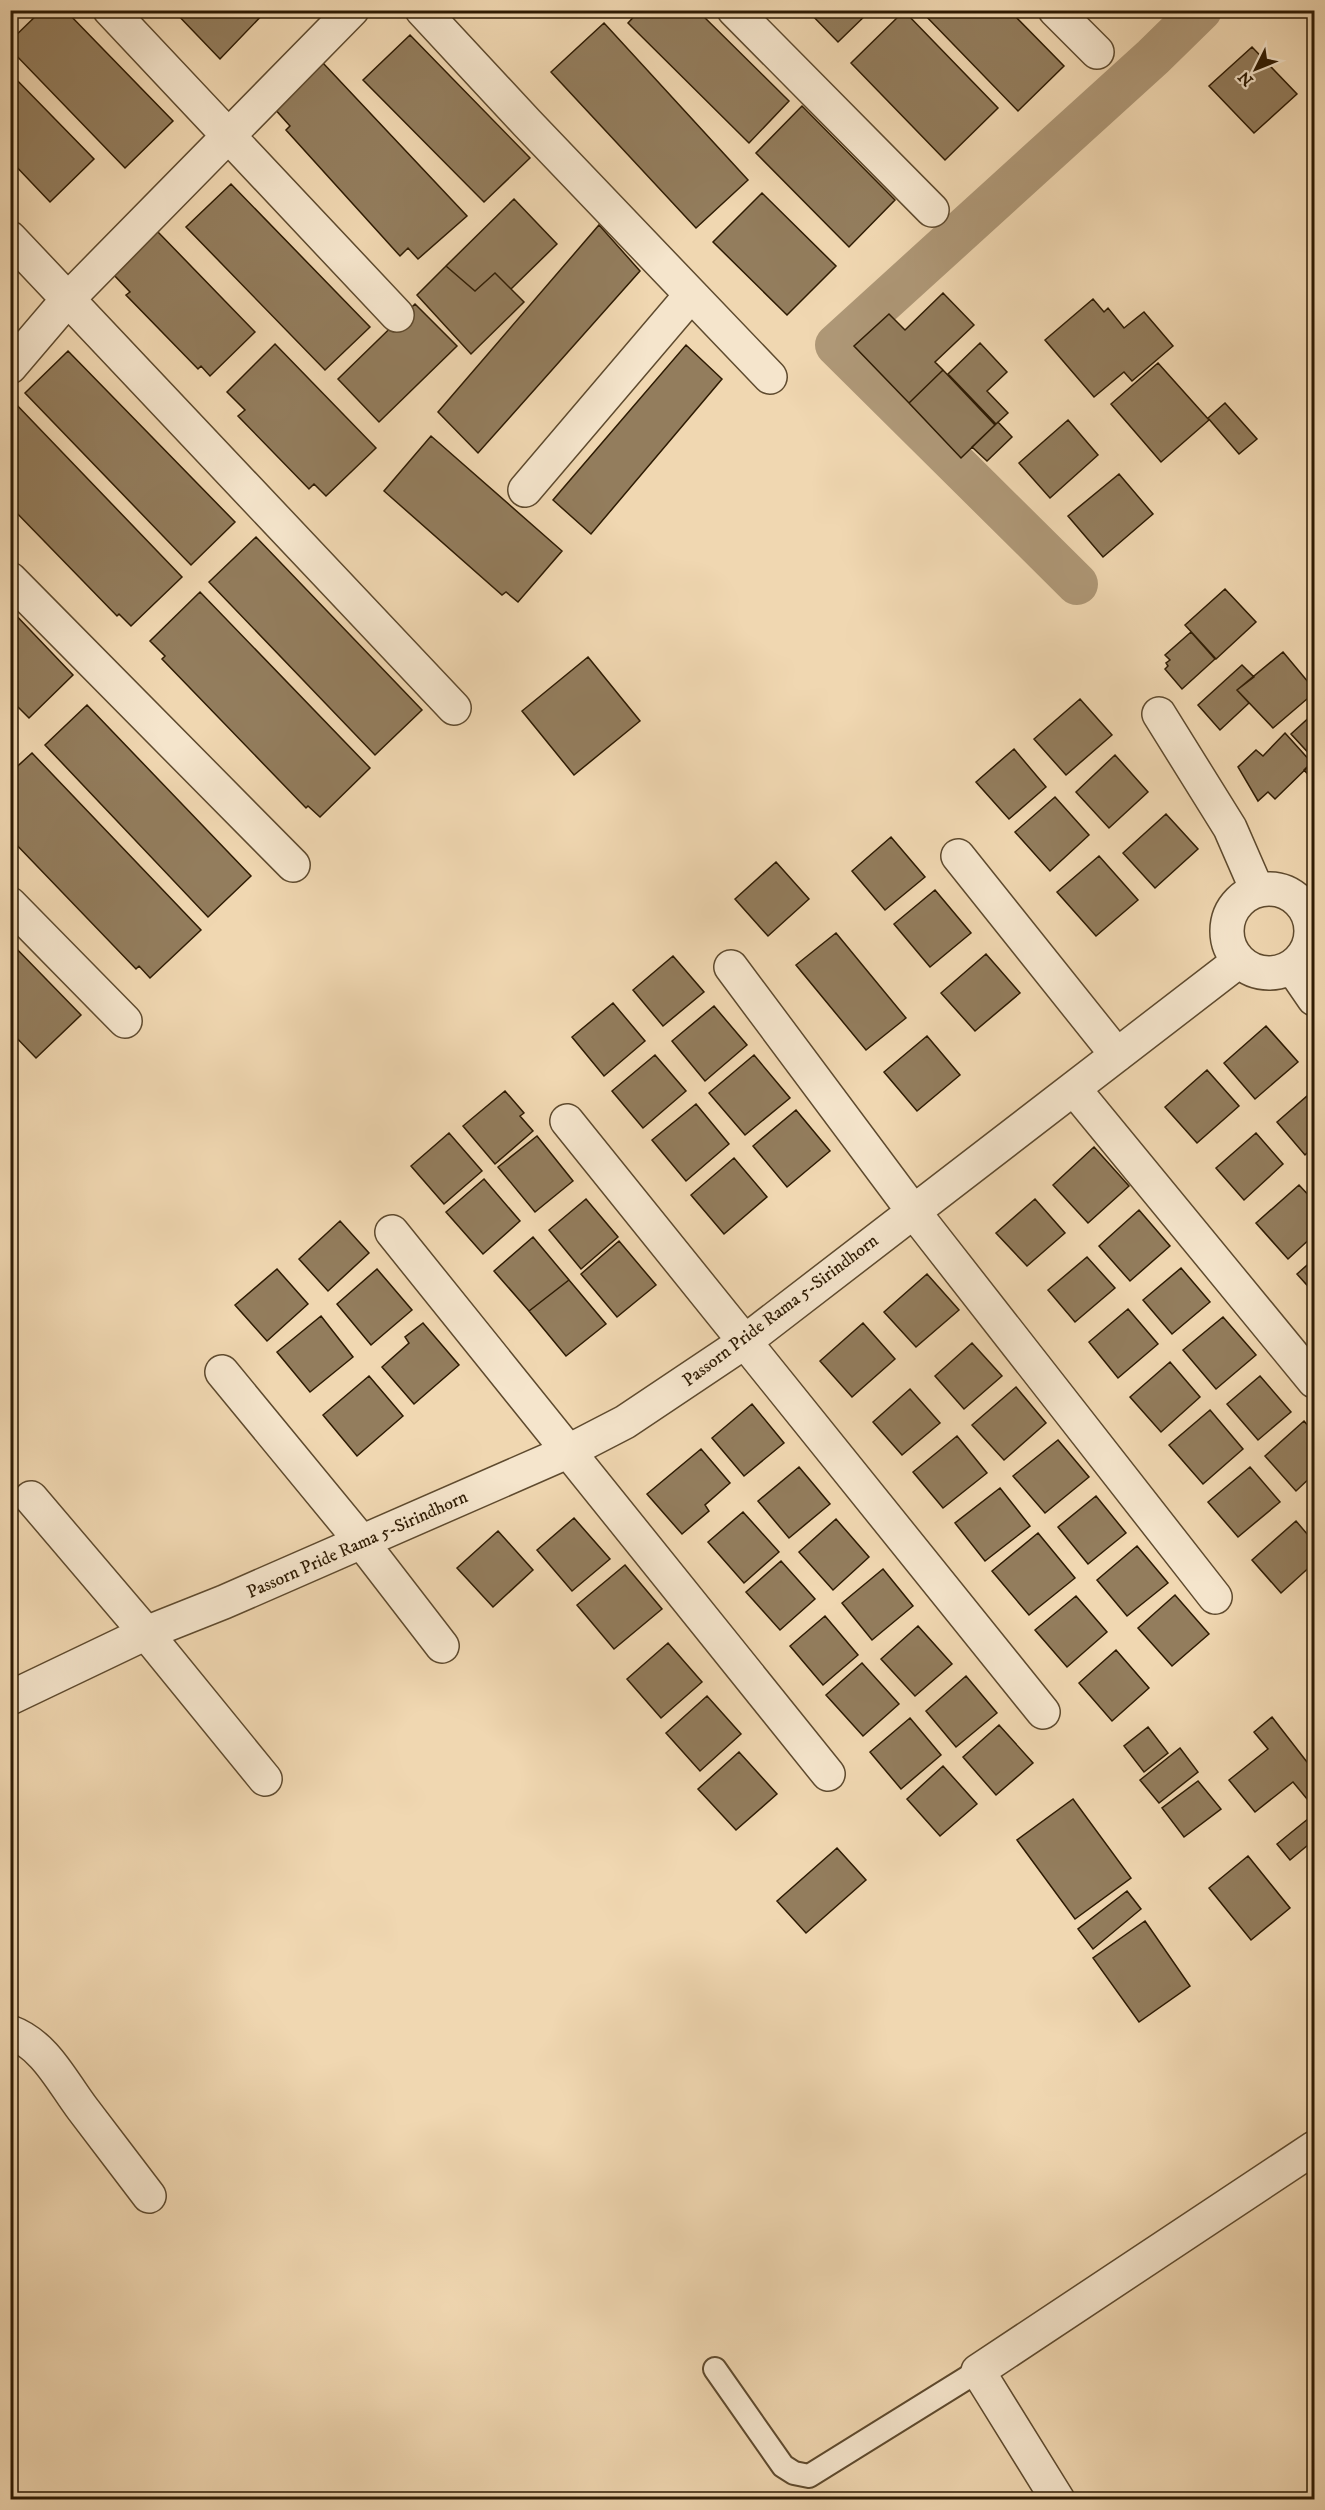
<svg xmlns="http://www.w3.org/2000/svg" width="1325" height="2510" viewBox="0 0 1325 2510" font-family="'IM FELL DW Pica',serif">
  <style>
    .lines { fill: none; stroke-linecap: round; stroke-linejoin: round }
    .canal { stroke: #ae9776; stroke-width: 42 }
    .building { fill: #937d5d; stroke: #2e1b03; stroke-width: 1.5 }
    .service-casing { stroke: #5e4a2e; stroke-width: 26 }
    .minor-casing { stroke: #5e4a2e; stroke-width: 36 }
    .service { stroke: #f5e5cc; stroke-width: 22 }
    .minor { stroke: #f5e5cc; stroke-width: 33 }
    .labels { text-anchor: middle; stroke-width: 4.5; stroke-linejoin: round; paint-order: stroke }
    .street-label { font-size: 18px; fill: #2e1b03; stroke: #f5e5cc }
  </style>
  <rect width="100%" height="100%" fill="#f0d7b1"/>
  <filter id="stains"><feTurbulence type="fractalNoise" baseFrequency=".00333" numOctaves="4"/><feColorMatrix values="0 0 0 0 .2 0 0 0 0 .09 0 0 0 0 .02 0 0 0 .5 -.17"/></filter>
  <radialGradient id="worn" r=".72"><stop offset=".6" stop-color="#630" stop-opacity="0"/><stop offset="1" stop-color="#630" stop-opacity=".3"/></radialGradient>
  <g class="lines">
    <!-- canal -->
    <path class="canal" d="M1077 584 836 345 1153 57 1201 10"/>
  </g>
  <!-- building -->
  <path class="building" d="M42 10H65L173 121 125 168 10 49V41Z
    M173 10H267L220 59Z
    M640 10H697L789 101 749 143 628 23Z
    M807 10H871L838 42Z
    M924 10H1009L1064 66 1018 111 922 12Z
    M904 11 998 108 945 160 851 63Z
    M604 23 748 180 696 228 551 72Z
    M410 35 530 158 484 202 363 80Z
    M1252 47 1297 94 1254 133 1209 86Z
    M323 63 467 216 418 259 408 248 400 256 286 130 290 126 273 107Z
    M10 73 94 159 50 202 10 160Z
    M802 106 895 200 849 247 756 153Z
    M231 184 370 327 325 370 186 227Z
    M762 193 836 266 787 315 713 242Z
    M514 199 557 244 511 289 495 273 475 291 446 266Z
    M599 225 640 271 478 453 438 412Z
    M157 231 255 332 210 376 201 366 198 369 126 295 130 292 113 274Z
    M446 266 475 291 495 273 524 302 471 354 417 295Z
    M943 293 974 325 935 362 943 370 909 403 854 346 889 314 905 330Z
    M1093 299 1104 312 1108 308 1124 328 1144 312 1173 346 1132 381 1124 372 1094 397 1045 340Z
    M415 304 457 346 379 422 338 379Z
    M980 343 1007 372 987 391 1008 413 996 424 948 374Z
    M275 344 376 448 326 496 314 484 309 489 238 416 245 410 227 392Z
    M686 345 722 379 591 534 553 500Z
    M68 351 235 522 191 565 25 393Z
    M1158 363 1209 420 1161 462 1111 404Z
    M943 370 995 425 961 458 909 403Z
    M12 400 182 577 131 626 119 614 117 616 10 506V402Z
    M1225 403 1257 439 1239 454 1208 418Z
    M1068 420 1098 455 1050 498 1019 463Z
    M998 422 1012 437 987 461 972 447Z
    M431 436 562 551 518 602 506 592 502 595 384 491Z
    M1119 474 1153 514 1103 557 1068 516Z
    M256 537 422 710 375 755 209 582Z
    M1225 589 1256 622 1216 659 1185 625Z
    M200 592 370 768 320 817 308 806 306 808 162 659 165 656 150 641Z
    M10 609 73 675 29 718 10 699Z
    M1191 632 1215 659 1182 689 1165 669 1168 666 1166 663 1170 660 1165 655Z
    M1283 652 1314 689V693L1273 728 1237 690Z
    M588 657 640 721 574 775 522 711Z
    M1242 665 1254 677 1237 690 1249 703 1220 730 1198 705Z
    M1080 699 1112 735 1066 775 1034 739Z
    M87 705 251 876 208 917 45 745Z
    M1314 713V759L1291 734Z
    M1285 733 1312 763 1275 799 1268 792 1258 801 1238 767 1256 750 1263 756Z
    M1014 749 1046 787 1009 819 976 782Z
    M32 753 201 930 150 978 139 966 136 969 10 838V773Z
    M1115 755 1148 792 1109 828 1076 792Z
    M1314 760V781L1304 770Z
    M1055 797 1089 835 1050 871 1015 832Z
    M1166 814 1198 849 1155 888 1123 853Z
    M891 837 925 877 885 910 852 871Z
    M1099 856 1138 900 1096 936 1057 892Z
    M776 862 809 899 768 936 735 899Z
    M935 890 971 933 930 967 894 924Z
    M836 933 906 1018 866 1050 796 965Z
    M10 942 81 1015 36 1058 10 1031Z
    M986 954 1020 993 975 1031 941 993Z
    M673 956 704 992 663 1026 633 990Z
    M613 1003 645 1041 604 1076 572 1037Z
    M714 1006 747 1045 705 1081 672 1041Z
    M1266 1026 1298 1062 1255 1099 1224 1063Z
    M927 1036 960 1075 917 1111 884 1072Z
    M655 1055 686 1091 643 1128 612 1091Z
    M754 1055 790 1098 745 1135 709 1093Z
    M1207 1070 1239 1106 1197 1143 1165 1107Z
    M1314 1090V1146L1305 1155 1277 1122Z
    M505 1091 524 1113 520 1116 533 1131 495 1164 463 1126Z
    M696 1104 729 1144 686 1181 652 1140Z
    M796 1110 830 1151 787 1187 753 1146Z
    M449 1133 482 1171 444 1204 411 1166Z
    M1256 1133 1283 1164 1244 1200 1216 1168Z
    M537 1136 573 1181 535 1212 498 1167Z
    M1094 1147 1129 1186 1088 1223 1053 1185Z
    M734 1158 767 1197 724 1234 691 1195Z
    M484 1179 520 1221 483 1254 446 1212Z
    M1299 1185 1314 1201V1235L1288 1259 1256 1223Z
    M586 1199 618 1237 581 1269 549 1230Z
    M1035 1199 1065 1233 1027 1266 996 1233Z
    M1139 1210 1170 1246 1130 1281 1099 1246Z
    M340 1221 369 1253 328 1291 299 1259Z
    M533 1237 569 1280 529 1311 494 1271Z
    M619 1241 656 1285 617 1317 581 1274Z
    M1087 1257 1115 1288 1075 1322 1048 1290Z
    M1314 1259V1293L1297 1274Z
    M1181 1268 1210 1302 1172 1334 1143 1300Z
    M277 1269 308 1304 267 1341 235 1305Z
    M377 1269 412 1310 371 1345 337 1304Z
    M927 1274 959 1310 916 1347 884 1312Z
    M569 1280 606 1324 566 1356 529 1311Z
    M1128 1309 1158 1344 1118 1378 1089 1342Z
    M321 1316 353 1357 310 1392 277 1352Z
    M1223 1317 1256 1355 1216 1389 1183 1350Z
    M423 1323 459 1365 414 1404 382 1367 409 1343 405 1337Z
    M863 1323 895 1359 852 1397 820 1361Z
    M972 1343 1002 1376 964 1409 935 1376Z
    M1170 1362 1200 1397 1161 1432 1130 1397Z
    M369 1376 403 1416 357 1456 323 1415Z
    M1260 1376 1291 1412 1258 1440 1227 1404Z
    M1016 1387 1046 1423 1004 1460 972 1425Z
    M910 1389 940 1423 902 1455 873 1422Z
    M752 1404 784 1443 744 1476 712 1438Z
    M1210 1410 1243 1449 1203 1484 1169 1445Z
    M1304 1421 1314 1433V1474L1296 1491 1265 1456Z
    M957 1436 987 1473 943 1508 913 1472Z
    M1058 1440 1089 1477 1045 1513 1013 1476Z
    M701 1449 730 1483 705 1505 709 1511 682 1534 647 1494Z
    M799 1467 830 1504 789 1538 758 1501Z
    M1250 1467 1280 1502 1238 1537 1208 1502Z
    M1000 1488 1030 1526 985 1561 955 1523Z
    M1096 1496 1126 1533 1088 1564 1058 1527Z
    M743 1512 779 1552 744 1583 708 1542Z
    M574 1518 610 1559 572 1591 537 1550Z
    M836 1519 869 1557 833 1590 799 1552Z
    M1296 1521 1314 1542V1563L1281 1593 1252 1560Z
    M498 1531 533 1570 493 1607 457 1568Z
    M1038 1533 1075 1578 1029 1615 992 1571Z
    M1137 1546 1168 1583 1127 1616 1097 1580Z
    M781 1561 815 1599 780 1630 746 1592Z
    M625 1565 662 1609 614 1649 577 1605Z
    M883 1569 913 1606 872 1640 842 1603Z
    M1175 1595 1209 1634 1172 1666 1138 1628Z
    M1076 1596 1107 1632 1067 1667 1035 1630Z
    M825 1616 858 1655 823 1685 790 1646Z
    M918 1626 952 1664 915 1696 881 1659Z
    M668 1643 702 1682 661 1718 627 1679Z
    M1116 1650 1149 1688 1112 1721 1079 1683Z
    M862 1663 899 1704 863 1736 826 1695Z
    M966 1676 997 1713 956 1747 926 1711Z
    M707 1696 741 1734 700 1771 666 1733Z
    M1272 1717 1314 1771V1793L1307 1799 1293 1782 1255 1812 1229 1780 1268 1749 1254 1732Z
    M910 1718 941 1755 901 1789 870 1752Z
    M999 1725 1033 1763 996 1795 963 1757Z
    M1148 1727 1168 1753 1144 1772 1124 1746Z
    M1180 1748 1198 1772 1159 1803 1140 1780Z
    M739 1752 777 1794 736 1830 698 1789Z
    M943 1766 977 1804 940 1836 907 1799Z
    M1198 1781 1221 1809 1184 1837 1162 1808Z
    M1073 1799 1131 1878 1075 1919 1017 1840Z
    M1314 1814V1840L1290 1860 1277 1844Z
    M837 1848 866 1880 806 1933 777 1901Z
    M1248 1856 1290 1908 1251 1940 1209 1888Z
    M1127 1891 1141 1909 1093 1949 1078 1929Z
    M1145 1921 1190 1986 1139 2022 1093 1958Z"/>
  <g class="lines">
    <defs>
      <path id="service" d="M715 2369 783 2466 794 2473 809 2476 978 2371"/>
      <path id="minor" d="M110 10 397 315
        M422 10 527 123 770 377
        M734 10 932 210
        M1055 10 1097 52
        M10 238 454 708
        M10 367 68 299 352 10
        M525 490 691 295
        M10 579 293 865
        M1159 714 1230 828 1257 890
        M958 856 1117 1055
        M1227 931a42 42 0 1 1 84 0a42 42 0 1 1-84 0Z
        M10 904 125 1021
        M731 967 913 1211 1215 1597
        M1292 967 1314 999
        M1074 1089 1314 1381
        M567 1121 1043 1712
        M392 1232 828 1774
        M222 1372 361 1541 442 1646
        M31 1498 146 1633 265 1779
        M10 1698 146 1633 224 1602 567 1452 625 1422 743 1343 1239 961
        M10 2032C45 2045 61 2080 82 2108 104 2137 127 2167 149 2196
        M1058 2500 978 2371 1314 2148"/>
    </defs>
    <!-- service casing -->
    <use href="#service" class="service-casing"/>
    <!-- minor casing -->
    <use href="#minor" class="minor-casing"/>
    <!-- service -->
    <use href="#service" class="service"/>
    <!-- minor -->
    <use href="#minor" class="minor"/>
  </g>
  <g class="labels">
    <!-- street labels -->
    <g class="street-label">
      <text transform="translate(780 1310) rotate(-37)" y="6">Passorn Pride Rama 5-Sirindhorn</text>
      <text transform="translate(357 1544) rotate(-24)" y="6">Passorn Pride Rama 5-Sirindhorn</text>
    </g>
  </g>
  <!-- margin -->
  <rect width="1325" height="2510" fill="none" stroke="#f0d7b1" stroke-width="36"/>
  <rect x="12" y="12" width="1301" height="2486" fill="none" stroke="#2e1b03" stroke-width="3"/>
  <rect x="18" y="18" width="1289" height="2474" fill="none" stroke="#2e1b03" stroke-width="1.5"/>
  <!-- north arrow -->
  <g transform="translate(1256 69) rotate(227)" stroke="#f5e5cc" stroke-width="4.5" paint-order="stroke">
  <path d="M0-4.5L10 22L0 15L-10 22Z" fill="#2e1b03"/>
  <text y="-9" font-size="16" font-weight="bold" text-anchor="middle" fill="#2e1b03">N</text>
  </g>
  <rect width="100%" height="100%" filter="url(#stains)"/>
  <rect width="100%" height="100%" fill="url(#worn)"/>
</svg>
